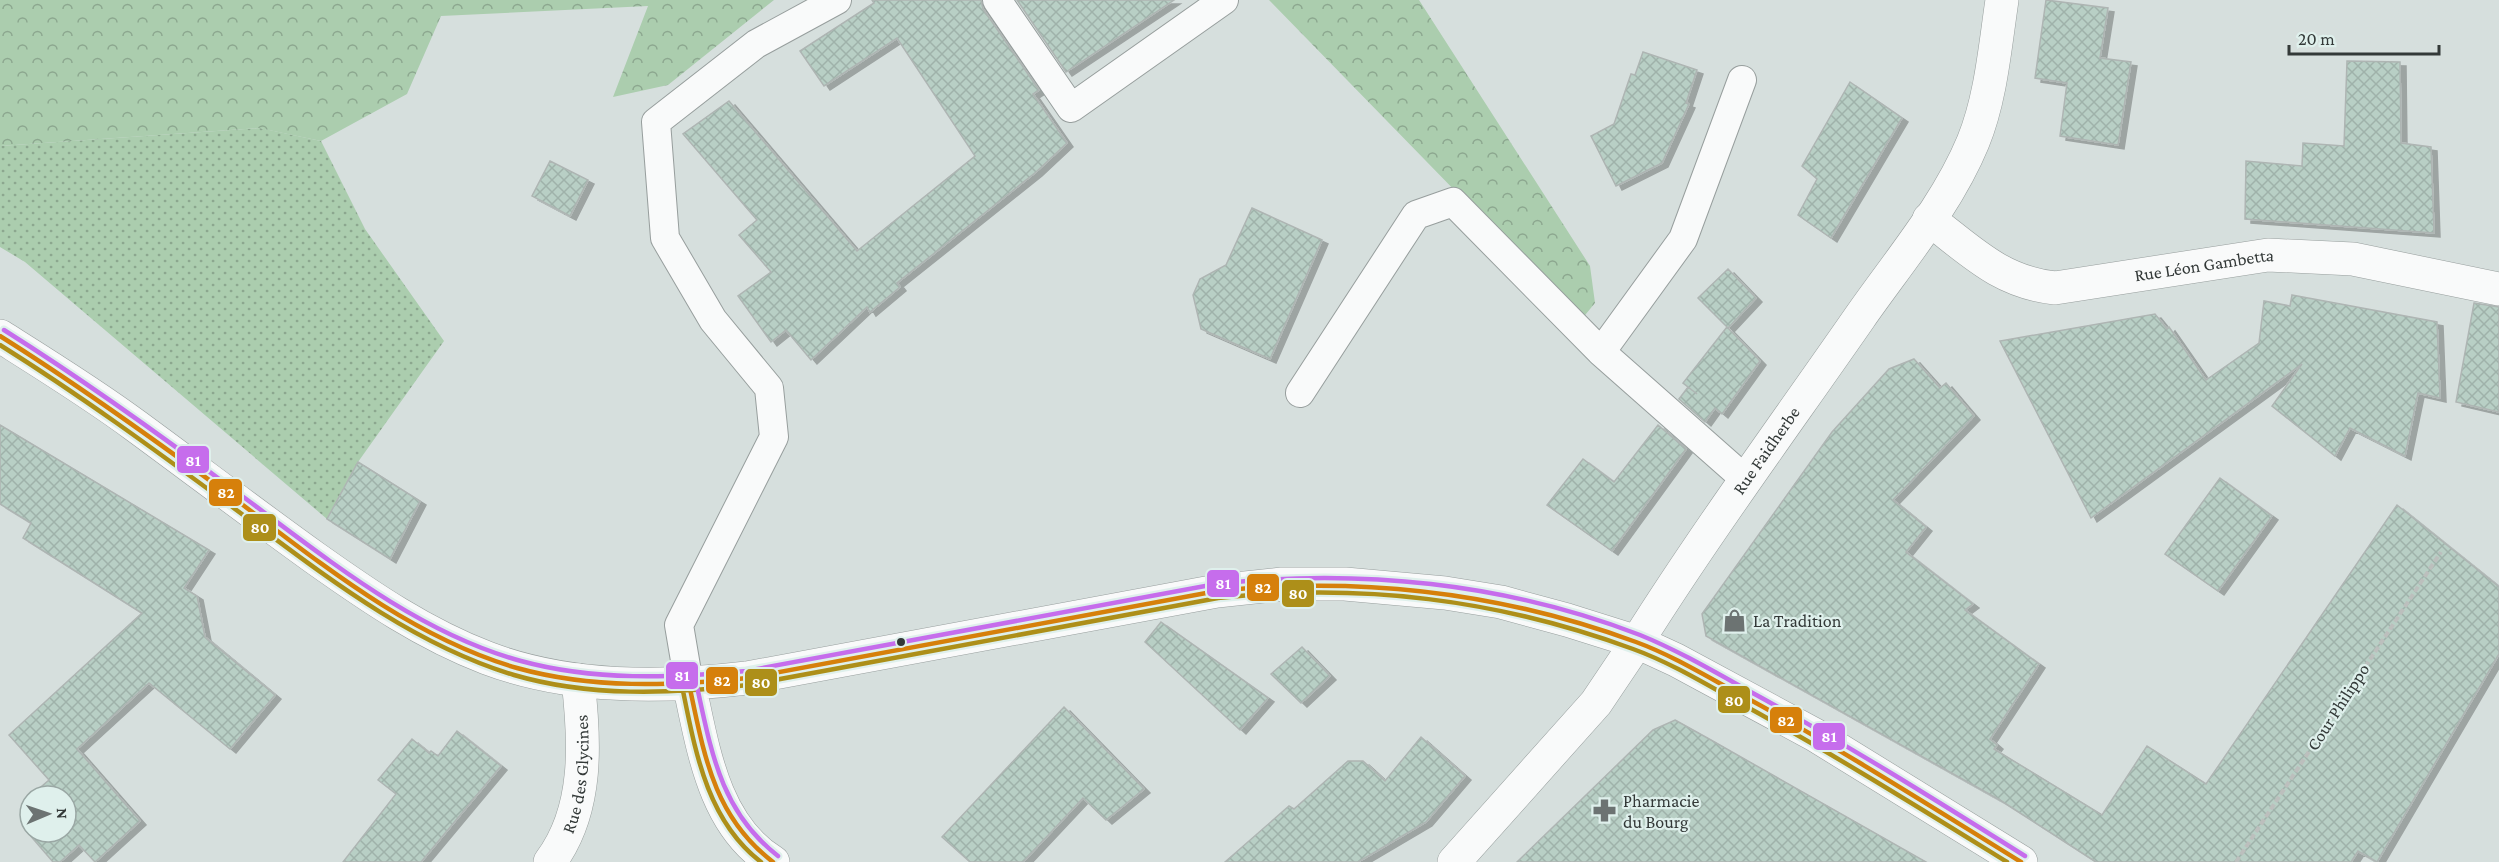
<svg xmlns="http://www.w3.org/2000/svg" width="2499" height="862" viewBox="0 0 2499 862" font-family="'Crimson Pro',serif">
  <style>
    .grass { fill: url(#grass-dots) }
    .forest { fill: url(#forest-crowns) }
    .building { fill: url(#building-cross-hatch); stroke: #aeb5b3; stroke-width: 1.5; filter: url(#shadow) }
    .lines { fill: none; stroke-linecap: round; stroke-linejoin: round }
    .service-casing { stroke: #979e9d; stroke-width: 30 }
    .minor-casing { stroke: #979e9d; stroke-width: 34 }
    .tertiary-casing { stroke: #979e9d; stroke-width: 34 }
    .secondary-casing { stroke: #979e9d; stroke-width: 34 }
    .path { stroke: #bcbfbd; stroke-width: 4; stroke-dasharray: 6 3; stroke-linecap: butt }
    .service { stroke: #f9fafa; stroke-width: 28 }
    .minor { stroke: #f9fafa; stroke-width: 33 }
    .tertiary { stroke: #f9fafa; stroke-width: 33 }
    .secondary { stroke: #f9fafa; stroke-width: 33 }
    .bus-1-casing { stroke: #dff0ec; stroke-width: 9 }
    .bus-2-casing { stroke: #dff0ec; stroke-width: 9 }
    .bus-3-casing { stroke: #dff0ec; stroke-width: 9 }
    .bus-1 { stroke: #d6800b; stroke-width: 4.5 }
    .bus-2 { stroke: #ad8f19; stroke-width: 4.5 }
    .bus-3 { stroke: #c66dec; stroke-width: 4.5 }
    .bus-dot { fill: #333938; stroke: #dff0ec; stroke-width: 2 }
    .labels { text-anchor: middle; stroke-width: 4.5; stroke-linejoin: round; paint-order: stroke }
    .street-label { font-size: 18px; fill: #333938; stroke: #dff0ec }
    .poi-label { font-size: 18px; fill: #333938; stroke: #dff0ec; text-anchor: start }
    .line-badge { stroke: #dff0ec; stroke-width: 2 }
    .badge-label { font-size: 16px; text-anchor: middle; font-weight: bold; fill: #fff }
  </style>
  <defs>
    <pattern id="grass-dots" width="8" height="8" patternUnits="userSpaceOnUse" patternTransform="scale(1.5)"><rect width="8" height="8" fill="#abcdae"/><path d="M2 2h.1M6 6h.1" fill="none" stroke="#8ca78f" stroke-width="1.8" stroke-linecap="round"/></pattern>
    <pattern id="forest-crowns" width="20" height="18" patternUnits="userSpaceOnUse" patternTransform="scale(1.5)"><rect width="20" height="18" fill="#abcdae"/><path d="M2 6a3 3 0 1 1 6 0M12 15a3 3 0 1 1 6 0" fill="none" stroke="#8ca78f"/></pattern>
    <pattern id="building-cross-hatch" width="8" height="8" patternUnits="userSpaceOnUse" patternTransform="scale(1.5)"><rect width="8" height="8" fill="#b8cfc5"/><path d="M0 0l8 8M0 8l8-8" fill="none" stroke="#9fb2aa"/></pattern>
    <filter id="shadow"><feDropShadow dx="6" dy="4" stdDeviation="0" flood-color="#0004"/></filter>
  </defs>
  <rect width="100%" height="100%" fill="#d6dfdd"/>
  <!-- grass -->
  <path class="grass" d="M260 128 321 141 365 229 444 341 358 462 327 519 25 262 0 247V146Z"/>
  <!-- forest -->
  <path class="forest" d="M0 0H774L668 85 613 97 648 6 441 16 407 94 321 141 259 128 0 146Z
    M1269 0H1419L1590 266 1595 303 1581 320Z"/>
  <!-- building -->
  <path class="building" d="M872 0H981L983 9 1039 90 1033 94 1067 143 1036 172 897 283 900 287 870 312 867 307 811 360 786 330 771 342 738 296 771 272 739 235 757 220 683 134 729 101 857 251 975 156 897 38 824 86 800 51 874 3Z
    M1017 0H1174L1066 72Z
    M2046 0 2108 8 2100 58 2131 62 2118 145 2060 136 2067 83 2035 78Z
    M1643 52 1697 70 1686 103 1689 104 1662 163 1616 186 1591 136 1614 124 1631 74 1635 75Z
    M2347 61 2400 62 2401 143 2431 147 2434 233 2245 219 2246 161 2302 166 2303 143 2344 146Z
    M1850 82 1902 118 1831 238 1798 215 1817 179 1802 166Z
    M550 161 588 180 570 216 532 196Z
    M1252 208 1322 240 1270 359 1201 329 1193 295 1200 279 1226 265Z
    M1728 269 1756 298 1728 328 1698 298Z
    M2292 295 2437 322 2440 398 2418 393 2405 456 2350 428 2335 456 2272 406 2302 364 2091 518 2000 341 2155 314 2167 329 2169 327 2206 380 2259 343 2264 301 2290 306Z
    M2474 303 2499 307V412L2456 402Z
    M1727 327 1760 361 1722 414 1715 408 1705 422 1679 399 1688 387 1697 394 1683 383Z
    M1914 359 1940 388 1946 383 1974 416 1893 500 1926 527 1906 552 1973 604 1965 610 2039 664 1990 739 1997 745 1994 749 2102 815 2147 746 2206 784 2397 505 2499 587V654L2377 862 2358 851 2351 862H2096L2000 800 1706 636 1702 614 1832 432 1889 369Z
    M0 425 209 550 184 588 197 596 205 637 275 695 230 749 149 683 77 749 140 821 95 862 79 845 60 862H53L28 833 66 832V796H40L36 791 49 780 9 735 142 613 23 538 31 523 0 504Z
    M1658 425 1686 449 1612 551 1547 505 1583 459 1614 482Z
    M358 462 420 501 390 559 327 519Z
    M2220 478 2272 516 2218 591 2165 554Z
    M1161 622 1268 698 1240 730 1145 642Z
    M1302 647 1330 676 1301 703 1271 674Z
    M1064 707 1144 789 1106 820 1083 798 1023 862H970L942 837Z
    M1675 720 1711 740 1926 862H1517L1653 730Z
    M457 731 501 766 421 862H343L396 794 378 780 412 739 429 753 431 751 438 756Z
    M1421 737 1465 776 1426 822 1358 862H1225L1289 806 1294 809 1348 761H1363L1385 781Z"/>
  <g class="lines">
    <defs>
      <path id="service" d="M997 0 1071 108 1224 0
        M1742 80 1683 239 1601 352 1746 480
        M1300 393 1416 215 1453 202 1601 352
        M689 684 679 625 774 437 769 388 713 320 665 238 656 122 756 44 837 0"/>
      <g id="minor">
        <path id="s1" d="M1929 219C1971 251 2000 282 2055 288L2268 255 2353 259 2499 289"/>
        <path id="s2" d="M550 862C589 810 585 741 578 680"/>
        <path d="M1454 862 1596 703 1637 642"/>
      </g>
      <g id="tertiary">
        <path id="s3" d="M1637 642C1707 531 1785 425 1860 317 1899 261 1947 205 1973 142 1991 98 1995 47 2002 0"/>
      </g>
      <path id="secondary" d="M0 336C46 365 93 394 136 426 196 470 255 515 315 558 370 597 424 634 487 658 569 689 662 688 747 678L1217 591 1282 584H1345L1445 593 1501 602 1567 620 1637 642 1676 660 1815 735 2021 862
        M689 684C703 747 713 825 773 862"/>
    </defs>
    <!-- service casing -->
    <use href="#service" class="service-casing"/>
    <!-- minor casing -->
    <use href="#minor" class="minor-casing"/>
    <!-- tertiary casing -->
    <use href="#tertiary" class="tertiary-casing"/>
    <!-- secondary casing -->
    <use href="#secondary" class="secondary-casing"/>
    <!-- path -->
    <path class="path" d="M2236 862 2441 552"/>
    <!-- service -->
    <use href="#service" class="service"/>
    <!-- minor -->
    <use href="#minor" class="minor"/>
    <!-- tertiary -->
    <use href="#tertiary" class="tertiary"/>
    <!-- secondary -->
    <use href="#secondary" class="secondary"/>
    <defs>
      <path id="bus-1" d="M0 336C80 386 155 440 231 496 319 562 410 637 517 668 592 689 671 686 747 678L1217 591C1361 576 1500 592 1636 642 1674 656 1709 678 1745 697 1839 748 1930 806 2021 862
        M689 684C704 754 713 816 773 862"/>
      <path id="bus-2" d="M0 345C80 395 155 450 231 506 319 571 408 643 514 675 589 697 671 694 748 685L1218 598C1362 583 1497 599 1633 649 1669 662 1704 683 1738 702 1830 752 1918 807 2007 862
        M682 686C695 749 706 820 761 862"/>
      <path id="bus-3" d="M4 330C85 381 162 436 238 493 325 557 415 632 521 661 594 681 671 678 746 671L1216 584C1359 568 1505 583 1640 635 1677 650 1713 671 1749 691 1843 742 1934 799 2025 856
        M696 682C711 750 720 811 778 856"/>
    </defs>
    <!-- bus-1 casing -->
    <use href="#bus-1" class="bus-1-casing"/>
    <!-- bus-2 casing -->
    <use href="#bus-2" class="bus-2-casing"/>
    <!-- bus-3 casing -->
    <use href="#bus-3" class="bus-3-casing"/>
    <!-- bus-1 -->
    <use href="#bus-1" class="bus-1"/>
    <!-- bus-2 -->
    <use href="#bus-2" class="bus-2"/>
    <!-- bus-3 -->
    <use href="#bus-3" class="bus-3"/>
  </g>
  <!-- icons -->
  <defs>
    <symbol id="shop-bare" viewBox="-9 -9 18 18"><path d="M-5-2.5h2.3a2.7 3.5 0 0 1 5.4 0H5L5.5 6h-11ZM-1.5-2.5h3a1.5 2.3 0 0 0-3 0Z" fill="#6c7372" stroke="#dff0ec" stroke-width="2.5" paint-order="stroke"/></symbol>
    <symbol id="pharmacy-bare" viewBox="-9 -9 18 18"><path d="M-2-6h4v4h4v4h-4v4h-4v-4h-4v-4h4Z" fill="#6c7372" stroke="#dff0ec" stroke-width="2.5" paint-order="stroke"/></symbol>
  </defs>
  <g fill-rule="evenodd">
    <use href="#shop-bare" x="1718" y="604" width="33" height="33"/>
    <use href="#pharmacy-bare" x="1588" y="794" width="33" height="33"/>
  </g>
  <!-- markers -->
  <circle class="bus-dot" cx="901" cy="642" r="5"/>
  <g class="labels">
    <!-- street labels -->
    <g class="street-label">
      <text dy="6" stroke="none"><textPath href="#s1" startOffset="297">Rue Léon Gambetta</textPath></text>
      <text dy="6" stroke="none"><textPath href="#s3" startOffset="231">Rue Faidherbe</textPath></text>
      <text transform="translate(2338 707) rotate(-57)" y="6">Cour Philippo</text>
      <text dy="6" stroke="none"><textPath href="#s2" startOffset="94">Rue des Glycines</textPath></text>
    </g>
    <!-- poi labels -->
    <g class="poi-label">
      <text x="1753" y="627">La Tradition</text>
      <text x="1623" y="807">Pharmacie<tspan x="1623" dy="21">du Bourg</tspan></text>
    </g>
  </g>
  <g class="line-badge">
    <rect x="176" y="445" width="34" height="29" rx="6" fill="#c66dec"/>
    <rect x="208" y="478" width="35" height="29" rx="6" fill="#d6800b"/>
    <rect x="242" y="513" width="35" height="29" rx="6" fill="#ad8f19"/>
    <rect x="1206" y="569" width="34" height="29" rx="6" fill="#c66dec"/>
    <rect x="1246" y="573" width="34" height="29" rx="6" fill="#d6800b"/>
    <rect x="1281" y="579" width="34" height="29" rx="6" fill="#ad8f19"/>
    <rect x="665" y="661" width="34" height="29" rx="6" fill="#c66dec"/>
    <rect x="705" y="666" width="34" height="29" rx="6" fill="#d6800b"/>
    <rect x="744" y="668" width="34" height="29" rx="6" fill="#ad8f19"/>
    <rect x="1717" y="685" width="34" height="29" rx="6" fill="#ad8f19"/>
    <rect x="1769" y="706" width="34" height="28" rx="6" fill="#d6800b"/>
    <rect x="1812" y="722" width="34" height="29" rx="6" fill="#c66dec"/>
  </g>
  <g class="badge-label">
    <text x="193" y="466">81</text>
    <text x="226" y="498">82</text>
    <text x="260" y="533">80</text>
    <text x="1223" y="589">81</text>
    <text x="1263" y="593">82</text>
    <text x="1298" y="599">80</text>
    <text x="682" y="681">81</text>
    <text x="722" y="686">82</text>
    <text x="761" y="688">80</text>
    <text x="1734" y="706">80</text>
    <text x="1786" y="726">82</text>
    <text x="1829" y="742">81</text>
  </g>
  <!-- north arrow -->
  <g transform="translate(48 814) rotate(88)"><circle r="28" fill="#dff0ec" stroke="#9aa7a4" stroke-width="1.5"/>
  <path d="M0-4.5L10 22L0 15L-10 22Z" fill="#6c7372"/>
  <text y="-9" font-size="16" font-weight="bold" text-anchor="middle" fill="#333938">N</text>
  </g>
  <!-- scale -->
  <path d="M2289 45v9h150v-9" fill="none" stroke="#333938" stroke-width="3"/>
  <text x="2298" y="45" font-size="18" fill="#333938" stroke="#dff0ec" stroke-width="4.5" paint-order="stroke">20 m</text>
</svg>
